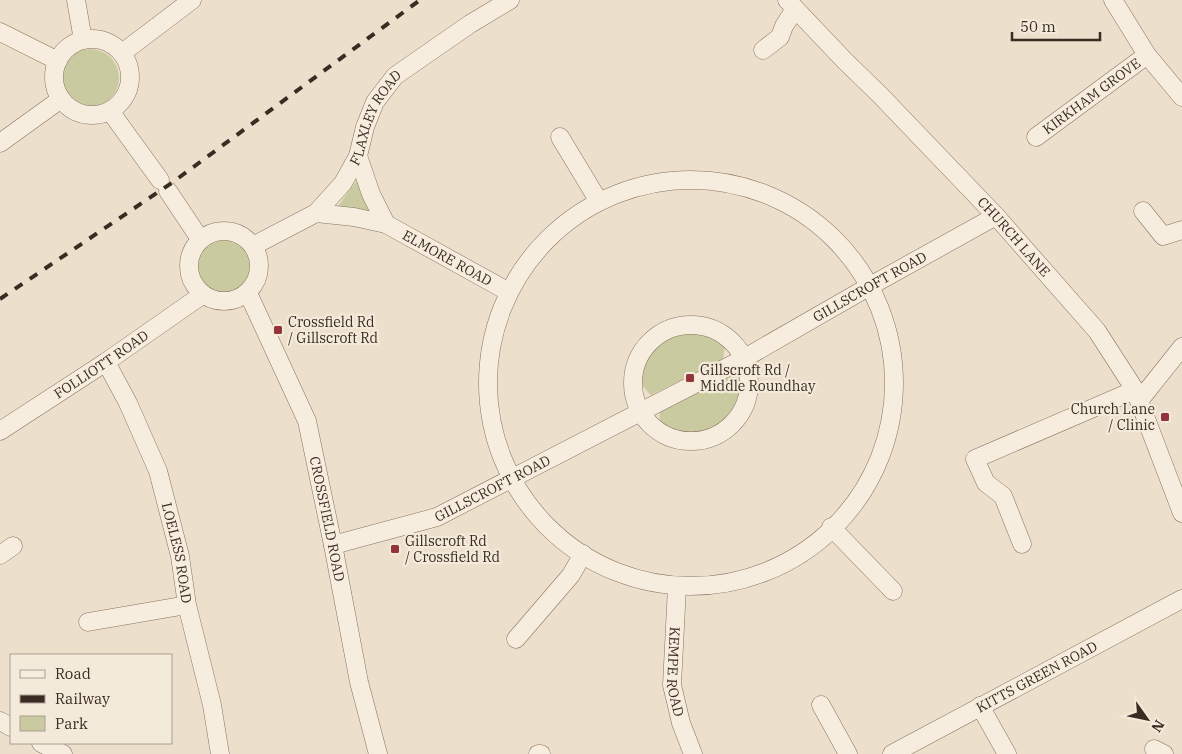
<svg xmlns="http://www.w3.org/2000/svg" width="1182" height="754" viewBox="0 0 1182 754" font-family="'IBM Plex Serif',serif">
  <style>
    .green { fill: #c9ca9f }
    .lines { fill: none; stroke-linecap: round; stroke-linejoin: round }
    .minor-casing { stroke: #887260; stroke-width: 19 }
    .minor { stroke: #f7edde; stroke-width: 18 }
    .rail { stroke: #3a2c22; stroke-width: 4; stroke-dasharray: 9 9; stroke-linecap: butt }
    .poi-dot { fill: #93343d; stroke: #f4eada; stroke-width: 2 }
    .labels { text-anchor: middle; stroke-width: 4.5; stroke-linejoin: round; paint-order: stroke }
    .street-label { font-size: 14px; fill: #3a2c22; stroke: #f4eada }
    .poi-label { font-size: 14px; fill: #3a2c22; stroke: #f4eada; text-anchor: start }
  </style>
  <rect width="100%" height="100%" fill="#ecdfcb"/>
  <!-- green -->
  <path class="green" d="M61 78a29 29 0 1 1 58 0a29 29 0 1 1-58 0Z
    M358 179 372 213 339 210 338 206Z
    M196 267a28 28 0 1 1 56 0a28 28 0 1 1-56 0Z
    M702 332 721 339 725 346 723 359 651 395C646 390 641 386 641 378 640 361 657 337 674 333 683 331 693 332 702 332Z
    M731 370 739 372C748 387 745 394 737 408 731 417 725 425 717 432 699 445 651 438 661 409Z"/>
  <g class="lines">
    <defs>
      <g id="minor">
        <path d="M76 0 83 40"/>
        <path id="s1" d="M787 0 845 61 880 95 996 216 1097 331 1135 390 1182 513"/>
        <path d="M1113 0 1147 55 1182 97"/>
        <path d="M0 32 58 61"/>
        <circle cx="92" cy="77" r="38"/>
        <path d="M763 50 780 37 784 26 795 9"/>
        <path d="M122 53 192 0"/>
        <path d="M110 111 160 180"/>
        <path d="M560 137 598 200"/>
        <path id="s2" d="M1036 137 1147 55"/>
        <path d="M0 143 61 99"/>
        <path d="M358 156 371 194 386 224"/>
        <circle cx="691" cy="383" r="203"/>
        <path d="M168 191 200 239"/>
        <path d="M1143 211 1163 236 1182 230"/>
        <path id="s3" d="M316 213 354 217 386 224 509 292"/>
        <circle cx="224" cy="266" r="35"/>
        <path id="s4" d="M253 246 316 213 343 183 358 156 365 127 375 102 395 76 470 24 510 0"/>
        <path id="s5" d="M248 293 307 421 333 545 359 682 378 754"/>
        <circle cx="691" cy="383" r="58"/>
        <path id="s6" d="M106 362 128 403 158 471 180 556 187 605 212 705 220 754"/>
        <path d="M1139 401 1182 347"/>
        <path id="s7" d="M0 431 106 362 202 295"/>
        <path d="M831 527 893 591"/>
        <path d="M1022 544 1003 496 986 483 975 459 1135 390"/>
        <path id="s8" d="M333 545 437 517 743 359 870 286 996 216"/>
        <path d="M0 555 13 546"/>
        <path id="s9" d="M677 587 672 685 681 723 693 754"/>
        <path d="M88 622 187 605"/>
        <path d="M516 639 571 575 583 554"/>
        <path d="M821 705 848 754"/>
        <path d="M980 706 1007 754"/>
        <path d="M0 721 11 727"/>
        <path d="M41 743 63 754"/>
        <path d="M1154 749 1164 754"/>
        <path d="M538 754H541"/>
        <path id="s10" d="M892 754 1182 599"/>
      </g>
    </defs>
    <!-- minor casing -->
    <use href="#minor" class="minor-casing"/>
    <!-- minor -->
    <use href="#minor" class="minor"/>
    <!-- rail -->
    <path class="rail" d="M0 299 173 182 420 0"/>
  </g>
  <!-- markers -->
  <g class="poi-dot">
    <rect x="273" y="325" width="10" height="10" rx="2.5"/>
    <rect x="685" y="373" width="10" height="10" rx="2.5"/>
    <rect x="1160" y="412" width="10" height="10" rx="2.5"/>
    <rect x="390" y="544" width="10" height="10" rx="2.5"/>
  </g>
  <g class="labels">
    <!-- street labels -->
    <g class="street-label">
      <text dy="5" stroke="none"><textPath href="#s2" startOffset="69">KIRKHAM GROVE</textPath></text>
      <text dy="5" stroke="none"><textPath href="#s4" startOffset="185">FLAXLEY ROAD</textPath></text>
      <text dy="5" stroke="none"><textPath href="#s1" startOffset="328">CHURCH LANE</textPath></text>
      <text dy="5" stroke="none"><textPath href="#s3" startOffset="141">ELMORE ROAD</textPath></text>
      <text dy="5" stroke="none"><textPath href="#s8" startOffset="598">GILLSCROFT ROAD</textPath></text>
      <text dy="5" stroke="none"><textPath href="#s7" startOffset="121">FOLLIOTT ROAD</textPath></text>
      <text dy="5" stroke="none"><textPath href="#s8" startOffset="170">GILLSCROFT ROAD</textPath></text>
      <text dy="5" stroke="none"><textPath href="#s5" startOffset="241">CROSSFIELD ROAD</textPath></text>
      <text dy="5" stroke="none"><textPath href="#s6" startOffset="205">LOELESS ROAD</textPath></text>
      <text dy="5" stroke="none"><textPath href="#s9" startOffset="85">KEMPE ROAD</textPath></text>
      <text dy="5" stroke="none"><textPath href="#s10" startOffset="164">KITTS GREEN ROAD</textPath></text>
    </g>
    <!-- poi labels -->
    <g class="poi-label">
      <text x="288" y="327">Crossfield Rd<tspan x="288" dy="16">/ Gillscroft Rd</tspan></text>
      <text x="700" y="375">Gillscroft Rd /<tspan x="700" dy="16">Middle Roundhay</tspan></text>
      <text x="1155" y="414" text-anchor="end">Church Lane<tspan x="1155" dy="16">/ Clinic</tspan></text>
      <text x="405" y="546">Gillscroft Rd<tspan x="405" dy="16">/ Crossfield Rd</tspan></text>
    </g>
  </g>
  <!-- legend -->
  <rect x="10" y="654" width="162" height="90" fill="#f4eada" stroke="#aa9e90"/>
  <rect x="20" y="670" width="25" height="8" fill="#f7edde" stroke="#aa9e90"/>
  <text x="55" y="679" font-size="15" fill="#3a2c22">Road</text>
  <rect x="20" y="695" width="25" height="8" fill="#3a2c22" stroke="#aa9e90"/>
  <text x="55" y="704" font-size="15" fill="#3a2c22">Railway</text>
  <rect x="20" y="716" width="25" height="15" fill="#c9ca9f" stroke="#aa9e90"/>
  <text x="55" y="729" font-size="15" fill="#3a2c22">Park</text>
  <!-- north arrow -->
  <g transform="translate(1147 719) rotate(123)" stroke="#f4eada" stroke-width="4" paint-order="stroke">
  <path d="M0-4L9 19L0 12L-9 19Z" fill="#3a2c22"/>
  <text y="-8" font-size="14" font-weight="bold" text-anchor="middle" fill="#3a2c22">N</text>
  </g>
  <!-- scale -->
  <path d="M1012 32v8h88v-8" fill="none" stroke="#3a2c22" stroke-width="2.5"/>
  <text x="1020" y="32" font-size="15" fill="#3a2c22" stroke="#f4eada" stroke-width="4" paint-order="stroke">50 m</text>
</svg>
